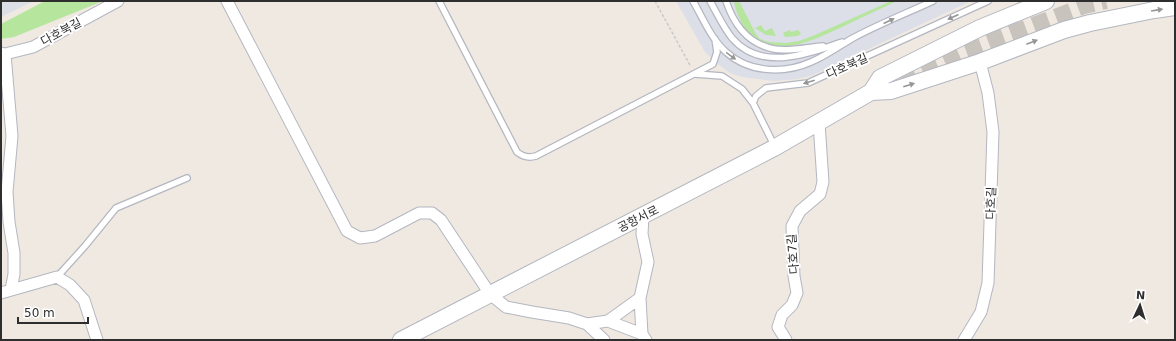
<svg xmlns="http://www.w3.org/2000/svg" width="1176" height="341" viewBox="0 0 1176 341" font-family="'DejaVu Sans','Noto Sans KR',sans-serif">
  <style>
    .airport { fill: #dcdee8 }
    .green { fill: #b6e59e }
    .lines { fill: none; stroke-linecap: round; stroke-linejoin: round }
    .secondary-tunnel { stroke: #c8c4bd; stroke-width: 16; stroke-dasharray: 16 8; stroke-linecap: butt }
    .lane-casing { stroke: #b4b7c1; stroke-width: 8 }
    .street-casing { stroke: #b4b7c1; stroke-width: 13 }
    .secondary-casing { stroke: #b4b7c1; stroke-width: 18 }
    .path { stroke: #c9c9c9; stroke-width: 1.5; stroke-dasharray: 3 2; stroke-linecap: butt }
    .lane { stroke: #fff; stroke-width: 5.5 }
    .street { stroke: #fff; stroke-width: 11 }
    .secondary { stroke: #fff; stroke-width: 16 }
    .oneway { fill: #969696 }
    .labels { text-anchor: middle; stroke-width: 4; stroke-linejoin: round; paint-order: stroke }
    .street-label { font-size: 12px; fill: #2e2e2e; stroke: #fff }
  </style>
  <rect width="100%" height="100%" fill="#efe9e1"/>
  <!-- airport -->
  <path class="airport" d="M1 1H34L1 17Z
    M676 1H971L813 75 798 79 773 81 742 77 730 73 718 64 705 52Z"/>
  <!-- green -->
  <path class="green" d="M45 1H103L14 37 1 39V24Z
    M734 1H739L756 34 760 39 769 42 786 43 799 41 815 35 891 1H897C880 9 862 17 844 26 814 40 768 64 744 27 739 18 735 10 734 1Z
    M761 25 765 31 772 28 776 36 766 35 755 28Z
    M790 30 791 32 798 30 801 34 797 36 785 37 783 33Z"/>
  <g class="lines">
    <!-- secondary-tunnel -->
    <path class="secondary-tunnel" d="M878 89 959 53 1084 6 1106 1"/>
    <defs>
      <path id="lane" d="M439 1 517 152C523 157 529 158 536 156L713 64 717 52 715 39
        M693 1C703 18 711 39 726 52 749 73 784 74 811 62 826 56 839 46 853 38 879 24 907 13 933 1
        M710 1C717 13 723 27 732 38 761 72 808 54 842 42
        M726 1C734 25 748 44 774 49 789 52 808 47 823 46
        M695 74 722 76 742 89 753 103
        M775 147 753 103 756 96 766 88 808 83 988 1
        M57 277 85 246 116 208 187 178"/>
      <path id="street" d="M227 1 347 231 360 238 375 236 419 213H432L441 220 490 294 506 307 532 312 569 318 587 324 604 340
        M1 53 5 54 33 47 118 1
        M5 54 12 136 7 192 9 222 14 253V274L11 290
        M643 216 642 234 648 262 640 298 642 334 646 340
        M1 293 57 277 70 285 84 300 97 340
        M608 321 642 334
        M587 324 608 321 640 298
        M786 340 778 327 782 315 792 305 797 293 794 276 792 226 800 211 820 194 823 182 819 123
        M964 340 981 312 988 283 993 132 988 93 980 62"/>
      <path id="secondary" d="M871 92 880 78 980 28 1046 1
        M401 340 774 148 871 92 891 91 980 62 1064 30 1090 23 1154 10 1175 7"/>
    </defs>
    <!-- lane casing -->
    <use href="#lane" class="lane-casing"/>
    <!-- street casing -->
    <use href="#street" class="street-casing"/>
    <!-- secondary casing -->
    <use href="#secondary" class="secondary-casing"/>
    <!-- path -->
    <path class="path" d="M655 1 691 67"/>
    <!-- lane -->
    <use href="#lane" class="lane"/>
    <!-- street -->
    <use href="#street" class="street"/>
    <!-- secondary -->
    <use href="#secondary" class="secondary"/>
  </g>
  <!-- one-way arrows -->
  <defs><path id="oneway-solid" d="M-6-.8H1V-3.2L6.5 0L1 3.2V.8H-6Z"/></defs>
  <g class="oneway">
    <use href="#oneway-solid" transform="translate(1157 10) rotate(-9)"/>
    <use href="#oneway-solid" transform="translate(953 17) rotate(155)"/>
    <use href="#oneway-solid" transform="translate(889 21) rotate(-25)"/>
    <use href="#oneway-solid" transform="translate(1032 42) rotate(-21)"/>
    <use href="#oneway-solid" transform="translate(731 56) rotate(36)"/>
    <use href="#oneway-solid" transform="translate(809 82) rotate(164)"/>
    <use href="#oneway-solid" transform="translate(909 85) rotate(-18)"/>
  </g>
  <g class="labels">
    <!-- street labels -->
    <g class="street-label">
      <text transform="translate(61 32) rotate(-28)" y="4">다호북길</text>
      <text transform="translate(847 66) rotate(-24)" y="4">다호북길</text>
      <text transform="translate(991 203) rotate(-88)" y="4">다호길</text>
      <text transform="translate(638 219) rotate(-27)" y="4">공항서로</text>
      <text transform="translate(793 254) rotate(-94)" y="4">다호7길</text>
    </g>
  </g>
  <!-- border -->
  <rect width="1176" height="341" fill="none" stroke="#2e2e2e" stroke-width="4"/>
  <!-- north arrow -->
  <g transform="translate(1140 305) rotate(4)" stroke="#ffffff" stroke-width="3" paint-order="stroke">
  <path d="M0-3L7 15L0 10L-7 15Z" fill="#2e2e2e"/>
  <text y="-6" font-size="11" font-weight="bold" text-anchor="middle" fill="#2e2e2e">N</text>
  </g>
  <!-- scale -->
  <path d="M18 317v6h70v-6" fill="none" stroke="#2e2e2e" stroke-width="2"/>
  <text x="24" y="317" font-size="12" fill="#2e2e2e" stroke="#ffffff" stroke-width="3" paint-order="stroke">50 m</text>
</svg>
